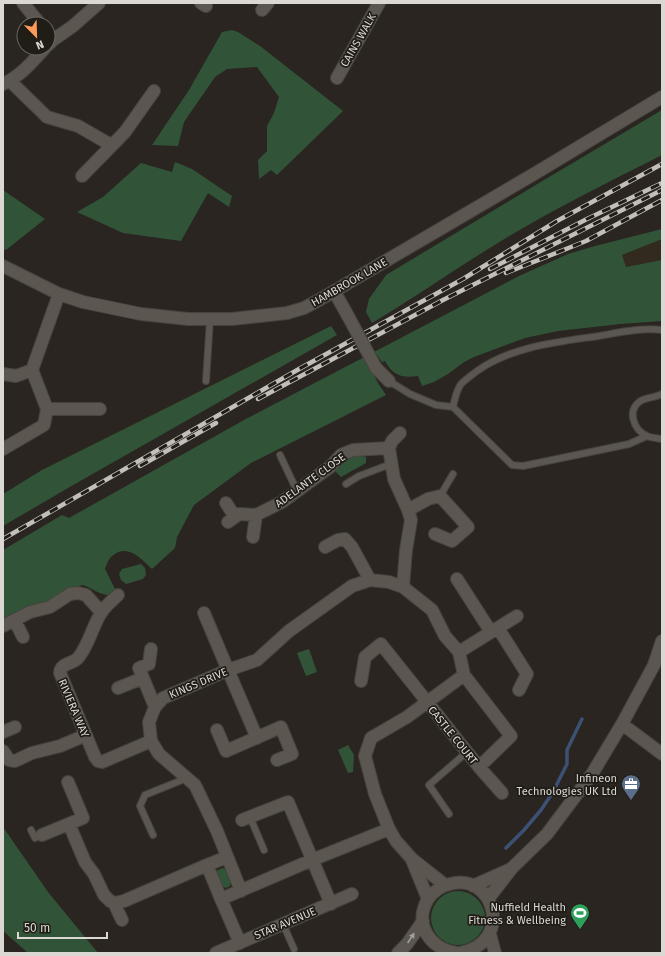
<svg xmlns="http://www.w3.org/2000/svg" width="665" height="956" viewBox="0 0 665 956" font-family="'Fira Sans',sans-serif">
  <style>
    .built { fill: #322a1f }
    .green { fill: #315438 }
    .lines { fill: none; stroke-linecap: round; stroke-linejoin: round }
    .stream { stroke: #3c5173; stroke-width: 3.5 }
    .lane-casing { stroke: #46433e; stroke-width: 8 }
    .street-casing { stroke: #46433e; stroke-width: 14 }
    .lane { stroke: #5b564f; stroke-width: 6 }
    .street { stroke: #5b564f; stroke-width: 12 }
    .rail-casing { stroke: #c2bfba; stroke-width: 4.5 }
    .rail { stroke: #201c16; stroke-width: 3; stroke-dasharray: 9; stroke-linecap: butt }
    .street-bridge-casing { stroke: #46433e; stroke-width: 14; stroke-linecap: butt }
    .street-bridge { stroke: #5b564f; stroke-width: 12 }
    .oneway { fill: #a19e98 }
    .labels { text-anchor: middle; stroke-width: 3.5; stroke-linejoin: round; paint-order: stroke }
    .street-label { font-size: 11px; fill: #dbd8d4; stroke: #201c16 }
    .poi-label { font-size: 11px; fill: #dbd8d4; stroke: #201c16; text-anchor: end }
  </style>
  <rect width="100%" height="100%" fill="#2a2520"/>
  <!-- built -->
  <path class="built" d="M662 239V260L626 267 622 255Z"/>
  <!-- green -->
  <path class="green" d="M232 30 238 32 260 46 343 111 277 175 271 170 259 179 258 160 267 151V126L274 113 279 97 257 67 227 69 215 77 184 122 178 146 152 145 189 90 222 32Z
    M662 110V155C609 182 556 208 506 238 461 265 417 296 372 323L366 312 369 299 386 275 539 183Z
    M175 162 192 169 232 196 229 207 208 193 181 241 123 233 77 212 103 197 141 163 172 172Z
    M3 190 45 219 6 250 3 249Z
    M662 229V239L622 255 626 267 662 260V321L620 324 558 331 525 338 474 357 464 362 448 374 434 382 422 386 418 376C402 378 393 376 385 361L382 362 377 355 366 360 378 383 386 395 251 463 194 505 177 537 175 548 152 569C141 559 127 542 111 557 108 560 106 566 105 569L115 589 108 595C98 594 92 588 83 585L68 589 46 603H39L3 619V550L62 515 69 518 244 420 519 276 568 254 595 246Z
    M331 326 337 335 68 488 3 526V494L42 470Z
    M357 455 366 457V463L341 477 335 471 348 458Z
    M141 564 145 568 146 575 143 579 126 584 121 580 119 574 122 569Z
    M309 649 317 672 306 676 297 653Z
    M348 745 354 755 353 772 348 773 338 750Z
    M3 827 48 892 98 953H28L3 931Z
    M223 868 226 870 231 881 230 886 226 888 222 886 216 873 218 870Z
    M431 918a27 27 0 1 1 54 0a27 27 0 1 1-54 0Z"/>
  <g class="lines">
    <!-- stream -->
    <path class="stream" d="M506 848 524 830 541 810 553 792 567 764V750L582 719"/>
    <defs>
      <path id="lane" d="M206 381 210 319
        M389 381 410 394 436 405 453 407 512 465 523 466 629 444 647 436
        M662 394C655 398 645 397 639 402 627 412 634 430 647 436 651 438 657 438 662 439
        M453 407C455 399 456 391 461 384 466 379 472 375 477 371 513 346 557 342 599 336 617 333 644 327 662 330
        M280 455 297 491
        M346 484 359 476 391 464
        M440 496 453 474
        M449 814 429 785 467 752
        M250 817 264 850
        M31 830 35 838 42 835
        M153 835 140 806 145 795 187 778
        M283 924 294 949"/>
      <path id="street" d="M23 3 40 24
        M201 3 206 6
        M262 10 268 3
        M48 45 53 40 73 26 99 3
        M337 78 379 3
        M10 81 47 117 78 126 111 145
        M3 84C21 76 32 62 45 48
        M82 176 125 132 154 91
        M3 266 59 294 83 302 141 314 188 319H232L287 313 304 308 319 300 534 174 662 97
        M334 291 348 316
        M376 368 389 381
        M3 374 16 376 32 370
        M47 409H100
        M400 433 392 441 389 448 394 479 408 510 411 520 406 550 403 587
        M3 449 44 425 47 409 32 370 59 294
        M226 503 235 517
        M408 510 428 499 440 496 468 527 452 541 435 534
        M228 522 239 514 256 515 282 502 330 467 341 455 353 450 389 448
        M253 537 256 515
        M325 547 338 540 345 539 352 547 370 580
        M457 579 491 632
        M118 595C113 600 105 606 101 613 92 627 89 645 78 658 73 664 60 663 60 673L95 757 98 761 102 762 151 741
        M204 613 228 670 257 738
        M15 621 23 637
        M3 626 30 612 50 607 70 594 78 593 86 595 101 612
        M498 628 527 674 519 690
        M151 649 149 664 139 668 155 707
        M459 652 517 616
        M464 675 511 736 479 767
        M361 681 365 657 381 644 479 767 502 793
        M118 688 143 678
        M622 724 662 754
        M217 730 226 751 281 727 292 754 277 760
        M3 732 15 727
        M3 751 9 760 15 761 32 753 60 746 86 735
        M242 820 288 802 331 904
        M69 824 85 862 94 874 104 895 110 901 114 903 124 901 207 865
        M42 835 83 818 68 782
        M227 857 207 865 221 899 312 860 389 829
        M412 860 428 899
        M473 886 511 869
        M241 891 217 831 195 785 159 754 151 741 149 722 155 707 163 698 228 670 257 660 289 631 352 586 370 580 389 582 403 587 432 610 445 636 459 652 464 675 407 717 371 738 365 756 375 794 389 829 396 841 412 859 445 885
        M221 899 240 943
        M488 899 512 868 547 834 592 774 622 724 654 665 662 641
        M114 903 122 920
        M490 934 495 953
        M216 953 352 894
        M398 953 407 944 423 921
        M457 953C430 949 413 924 428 899 433 892 441 886 450 884 495 872 514 943 460 953"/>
    </defs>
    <!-- lane casing -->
    <use href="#lane" class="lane-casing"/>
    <!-- street casing -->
    <use href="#street" class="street-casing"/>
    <!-- lane -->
    <use href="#lane" class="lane"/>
    <!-- street -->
    <use href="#street" class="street"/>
    <defs>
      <path id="rail" d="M490 269 587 219 662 183
        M506 273 586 241 662 200
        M258 399 443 300 662 190
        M140 466 216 423
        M3 539 299 369 463 279 557 221 662 164"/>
    </defs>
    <!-- rail casing -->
    <use href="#rail" class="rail-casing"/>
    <!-- rail -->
    <use href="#rail" class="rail"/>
    <defs>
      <path id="street-bridge" d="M348 316 376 368"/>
    </defs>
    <!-- street-bridge casing -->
    <use href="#street-bridge" class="street-bridge-casing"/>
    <!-- street-bridge -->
    <use href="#street-bridge" class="street-bridge"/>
  </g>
  <!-- one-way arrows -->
  <defs><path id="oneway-solid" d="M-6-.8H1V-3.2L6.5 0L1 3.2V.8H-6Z"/></defs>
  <use class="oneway" href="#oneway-solid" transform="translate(411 938) rotate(-56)"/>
  <!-- icons -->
  <defs>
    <symbol id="office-pin" viewBox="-11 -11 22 30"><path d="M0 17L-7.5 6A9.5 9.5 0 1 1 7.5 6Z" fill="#5c6f8a" stroke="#201c16"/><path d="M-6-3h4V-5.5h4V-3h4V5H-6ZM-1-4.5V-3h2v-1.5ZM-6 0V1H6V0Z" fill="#fff"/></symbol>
    <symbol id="stadium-pin" viewBox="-11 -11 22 30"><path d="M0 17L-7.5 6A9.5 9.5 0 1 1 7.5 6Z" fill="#2e9e5b" stroke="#201c16"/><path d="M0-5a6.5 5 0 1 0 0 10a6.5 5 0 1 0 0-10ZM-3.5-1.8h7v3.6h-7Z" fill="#fff"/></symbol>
  </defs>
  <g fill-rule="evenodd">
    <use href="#office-pin" x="620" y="773" width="22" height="30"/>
    <use href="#stadium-pin" x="569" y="902" width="22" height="30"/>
  </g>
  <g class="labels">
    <!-- street labels -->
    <g class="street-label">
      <text transform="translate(358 40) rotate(-60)" y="4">CAINS WALK</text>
      <text transform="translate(349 282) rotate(-30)" y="4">HAMBROOK LANE</text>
      <text transform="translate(310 480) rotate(-36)" y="4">ADELANTE CLOSE</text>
      <text transform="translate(198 683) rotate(-23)" y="4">KINGS DRIVE</text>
      <text transform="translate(74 708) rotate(67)" y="4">RIVIERA WAY</text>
      <text transform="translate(453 735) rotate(51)" y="4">CASTLE COURT</text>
      <text transform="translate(285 923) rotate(-23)" y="4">STAR AVENUE</text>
    </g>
    <!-- poi labels -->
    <g class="poi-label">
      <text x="617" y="782">Infineon<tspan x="617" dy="13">Technologies UK Ltd</tspan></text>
      <text x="566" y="911">Nuffield Health<tspan x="566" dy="13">Fitness &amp; Wellbeing</tspan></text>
    </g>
  </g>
  <!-- border -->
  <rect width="665" height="956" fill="none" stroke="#dbd8d4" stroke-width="8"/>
  <!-- north arrow -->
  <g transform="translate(36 36) rotate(157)"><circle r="19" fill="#201c16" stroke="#6b6762"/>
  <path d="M0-3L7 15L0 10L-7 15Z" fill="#ff9b5a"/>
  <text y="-6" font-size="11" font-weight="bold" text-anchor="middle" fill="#dbd8d4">N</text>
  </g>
  <!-- scale -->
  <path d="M18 932v6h89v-6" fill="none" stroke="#dbd8d4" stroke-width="2"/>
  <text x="24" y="932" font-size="12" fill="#dbd8d4" stroke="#201c16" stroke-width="3" paint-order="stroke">50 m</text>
</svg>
